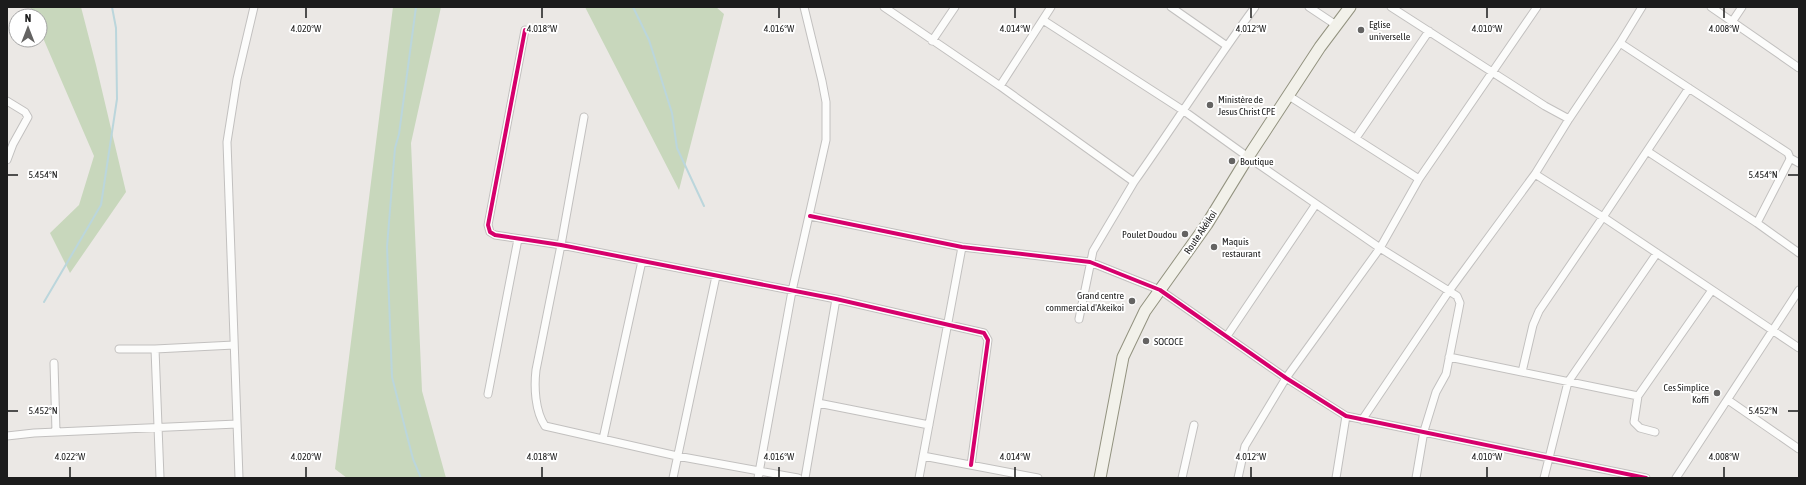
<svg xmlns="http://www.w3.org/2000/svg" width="1806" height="485" viewBox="0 0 1806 485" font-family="'Asap Condensed',sans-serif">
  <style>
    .forest { fill: #c8d7bc }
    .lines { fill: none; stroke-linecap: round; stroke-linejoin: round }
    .stream { stroke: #bbd6dc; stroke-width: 2 }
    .street-casing { stroke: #c2c0bf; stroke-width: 9 }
    .secondary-casing { stroke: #92927f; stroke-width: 13 }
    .street { stroke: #fcfcfb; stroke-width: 7 }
    .secondary { stroke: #f2f1ea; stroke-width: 11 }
    .cycleway-casing { stroke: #fff; stroke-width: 6 }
    .cycleway { stroke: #d6006c; stroke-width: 4 }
    .ticks { fill: none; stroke: #1c1c1c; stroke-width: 1.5 }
    .poi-dot { fill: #646362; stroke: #fff; stroke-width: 1.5 }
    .labels { text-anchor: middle; stroke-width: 4; stroke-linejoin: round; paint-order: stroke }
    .poi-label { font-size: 10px; fill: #1c1c1c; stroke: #fff; text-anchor: start }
    .street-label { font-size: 10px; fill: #1c1c1c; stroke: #fff }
    .ticks-label { font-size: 10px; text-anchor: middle; fill: #1c1c1c; stroke: #fff; stroke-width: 4; stroke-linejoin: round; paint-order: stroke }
  </style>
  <rect width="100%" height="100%" fill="#ebe8e5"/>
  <!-- forest -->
  <path class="forest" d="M30 7H81L96 65 126 192 70 273 50 233 79 205 94 156 40 31V16H34Z
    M393 7H441L411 143 422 391 446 478H347L335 469Z
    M585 7H716L724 14 679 190Z"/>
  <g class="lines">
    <!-- stream -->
    <path class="stream" d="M416 7 399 134 395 148 387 247 392 377 413 459 421 478
      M633 7 649 40 672 113 677 148 704 206
      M44 302 101 205 117 99 116 28 112 7"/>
    <defs>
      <path id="street" d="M884 7 1000 86 1134 182C1175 124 1213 64 1255 7
        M1171 7 1227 46
        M1309 7 1336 25
        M1391 7 1545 106 1569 119
        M1711 7 1799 68
        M1043 20 1184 111 1248 157 1380 248 1449 291 1535 174 1569 119 1620 43 1642 7
        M1732 22 1742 7
        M525 30 488 225 490 232 495 235 561 245 836 299 984 333 988 340 971 465
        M932 41 955 7
        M1620 43 1788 153 1790 158 1789 161 1757 223
        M1000 86 1051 7
        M1289 96 1419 179
        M7 101 25 112 28 117 13 144 7 160
        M584 117 561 245 536 370C534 387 535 411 545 426L677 456 798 478
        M1356 138 1429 31
        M1647 151 1757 223 1799 253
        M1790 158 1799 163
        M1535 174 1603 217 1799 348
        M810 216 962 247 1090 262 1160 290 1286 378 1346 416 1646 478
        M1079 319 1093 251 1134 182
        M1227 336 1316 204
        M119 349H155L160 478
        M155 349 234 345
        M1449 357 1638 396 1712 290
        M54 363 56 432
        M1522 372 1533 325 1539 311 1603 217 1689 88
        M488 394 518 239
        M1638 396 1634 422 1640 428 1655 432
        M1728 400 1799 449
        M818 403 929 425
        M1362 420 1449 291 1457 296 1460 303 1446 374 1436 392 1424 431 1416 478
        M7 436 34 433 237 424
        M603 439 642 261
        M923 456 1038 478
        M239 478 227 142 237 79 254 7
        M673 478 716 276
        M758 478 792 291 826 140V102L822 81 804 7
        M805 478 836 299
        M919 478 962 247
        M1182 478 1194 425
        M1238 478 1245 446 1286 378 1380 248 1419 179 1537 7
        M1336 478 1346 416
        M1544 478 1568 382 1657 253
        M1676 478 1799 290"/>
      <path id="secondary" d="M1100 478 1123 357 1145 311 1207 224 1248 157 1320 47 1350 7"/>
    </defs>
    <!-- street casing -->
    <use href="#street" class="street-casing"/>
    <!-- secondary casing -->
    <use href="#secondary" class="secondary-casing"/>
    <!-- street -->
    <use href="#street" class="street"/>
    <!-- secondary -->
    <use href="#secondary" class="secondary"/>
    <defs>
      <path id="cycleway" d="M525 30 488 225 490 232 495 235 561 245 836 299 984 333 988 340 971 465
        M810 216 962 247 1090 262 1160 290 1286 378 1346 416 1646 478"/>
    </defs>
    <!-- cycleway casing -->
    <use href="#cycleway" class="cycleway-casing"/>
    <!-- cycleway -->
    <use href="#cycleway" class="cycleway"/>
  </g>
  <!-- ticks -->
  <path class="ticks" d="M306 8V18M542 8V18M779 8V18M1015 8V18M1251 8V18M1487 8V18M1724 8V18M8 175H18M1788 175H1798M8 411H18M1788 411H1798M70 467V477M306 467V477M542 467V477M779 467V477M1015 467V477M1251 467V477M1487 467V477M1724 467V477"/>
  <!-- markers -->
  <g class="poi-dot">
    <circle cx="1361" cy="30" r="4"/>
    <circle cx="1210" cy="105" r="4"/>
    <circle cx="1232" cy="161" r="4"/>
    <circle cx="1185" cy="234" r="4"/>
    <circle cx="1214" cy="247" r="4"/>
    <circle cx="1132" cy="301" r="4"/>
    <circle cx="1146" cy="341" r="4"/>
    <circle cx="1717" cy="393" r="4"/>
  </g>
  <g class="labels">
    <!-- poi labels -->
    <g class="poi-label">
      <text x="1369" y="28">Eglise<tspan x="1369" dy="12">universelle</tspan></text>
      <text x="1218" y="103">Ministère de<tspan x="1218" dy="12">Jesus Christ CPE</tspan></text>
      <text x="1240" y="165">Boutique</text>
      <text x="1177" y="238" text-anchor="end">Poulet Doudou</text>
      <text x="1222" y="245">Maquis<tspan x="1222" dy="12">restaurant</tspan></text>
      <text x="1124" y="299" text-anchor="end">Grand centre<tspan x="1124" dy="12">commercial d'Akeikoi</tspan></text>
      <text x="1154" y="345">SOCOCE</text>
      <text x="1709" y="391" text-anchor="end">Ces Simplice<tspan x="1709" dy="12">Koffi</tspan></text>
    </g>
    <!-- street labels -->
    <g class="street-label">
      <text transform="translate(1200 232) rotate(-56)" y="4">Route Akéikoi</text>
    </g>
  </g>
  <g class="ticks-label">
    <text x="306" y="32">4.020°W</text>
    <text x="542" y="32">4.018°W</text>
    <text x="779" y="32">4.016°W</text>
    <text x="1015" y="32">4.014°W</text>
    <text x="1251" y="32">4.012°W</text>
    <text x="1487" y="32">4.010°W</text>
    <text x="1724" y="32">4.008°W</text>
    <text x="43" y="178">5.454°N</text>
    <text x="1763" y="178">5.454°N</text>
    <text x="43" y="414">5.452°N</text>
    <text x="1763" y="414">5.452°N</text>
    <text x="70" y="460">4.022°W</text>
    <text x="306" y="460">4.020°W</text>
    <text x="542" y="460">4.018°W</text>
    <text x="779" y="460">4.016°W</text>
    <text x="1015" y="460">4.014°W</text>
    <text x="1251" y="460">4.012°W</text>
    <text x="1487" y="460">4.010°W</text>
    <text x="1724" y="460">4.008°W</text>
  </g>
  <!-- border -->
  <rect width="1806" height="485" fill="none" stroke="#1c1c1c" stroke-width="16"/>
  <!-- north arrow -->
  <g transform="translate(28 28)"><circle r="19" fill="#ffffff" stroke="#a4a4a4"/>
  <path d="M0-3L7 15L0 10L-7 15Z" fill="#646362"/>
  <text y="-6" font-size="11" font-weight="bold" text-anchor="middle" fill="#1c1c1c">N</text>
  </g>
</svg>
